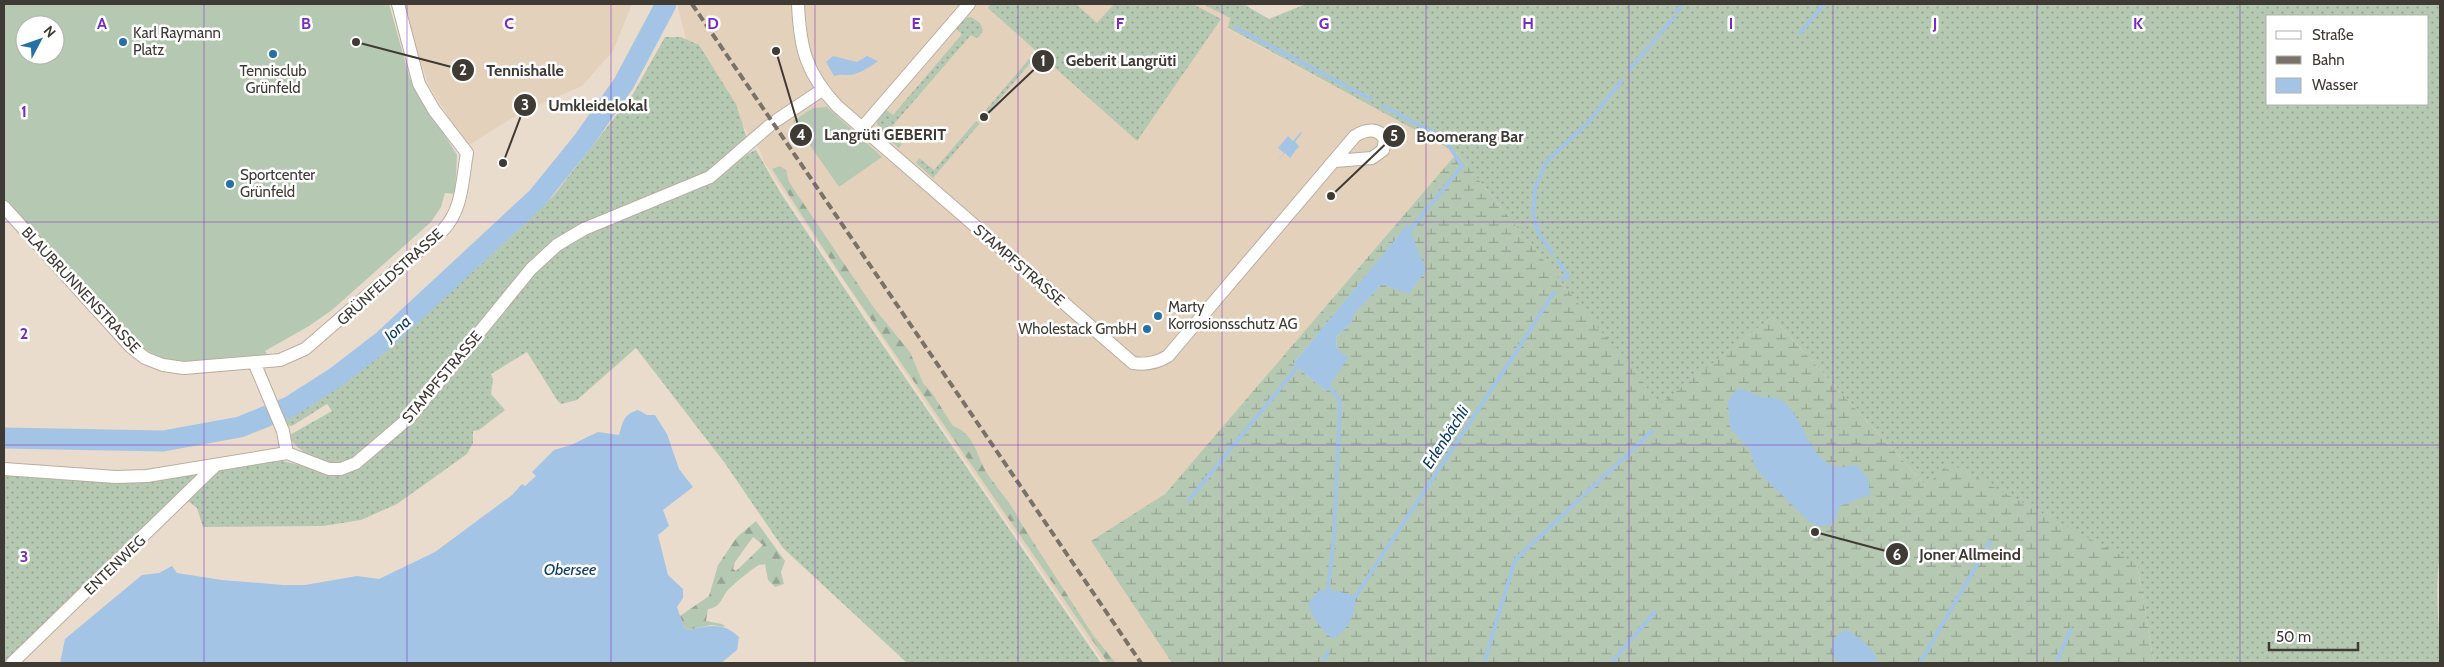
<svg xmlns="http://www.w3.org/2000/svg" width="2444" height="667" viewBox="0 0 2444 667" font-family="Cabin,sans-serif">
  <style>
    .built { fill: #e4d1bc }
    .grass { fill: url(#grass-dots); fill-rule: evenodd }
    .forest { fill: url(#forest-firs); fill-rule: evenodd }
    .wetland { fill: url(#wetland-marsh); fill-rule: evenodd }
    .garden { fill: #b5c9b2; fill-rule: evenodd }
    .water { fill: #a4c4e5 }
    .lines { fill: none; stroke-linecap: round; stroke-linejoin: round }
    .stream { stroke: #a4c4e5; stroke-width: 4 }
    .river { stroke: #a4c4e5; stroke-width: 21 }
    .minor-casing { stroke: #baad9f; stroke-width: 14 }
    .minor { stroke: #fff; stroke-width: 12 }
    .rail { stroke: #797268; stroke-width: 4; stroke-dasharray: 8 4; stroke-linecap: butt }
    .grid { fill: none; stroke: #7b2cbf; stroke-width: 1; stroke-opacity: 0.55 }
    .poi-dot { fill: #2571a4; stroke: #fff; stroke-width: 2 }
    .labels { text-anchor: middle; stroke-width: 5; stroke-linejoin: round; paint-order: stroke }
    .poi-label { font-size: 15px; fill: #3f3a34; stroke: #fff; text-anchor: start }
    .street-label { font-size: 15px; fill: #3f3a34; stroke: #fff }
    .water-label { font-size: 16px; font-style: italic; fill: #0b3c65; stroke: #fff }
    .grid-label { font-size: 16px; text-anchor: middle; font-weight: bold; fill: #7b2cbf; stroke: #fff; stroke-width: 5; stroke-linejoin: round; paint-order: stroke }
    .leader { fill: none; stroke: #3f3a34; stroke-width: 2 }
    .callout-dot { fill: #3f3a34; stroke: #fff; stroke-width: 2 }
    .mark-label { font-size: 15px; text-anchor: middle; font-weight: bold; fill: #fff }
    .callout-label { font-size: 16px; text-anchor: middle; font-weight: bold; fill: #3f3a34; stroke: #fff; stroke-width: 5; stroke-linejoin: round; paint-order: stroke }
  </style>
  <defs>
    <pattern id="grass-dots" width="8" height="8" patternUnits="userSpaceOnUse" patternTransform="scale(1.25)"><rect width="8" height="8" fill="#b5c9b2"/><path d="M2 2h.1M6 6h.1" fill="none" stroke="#95a492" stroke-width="1.8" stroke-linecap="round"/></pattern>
    <pattern id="forest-firs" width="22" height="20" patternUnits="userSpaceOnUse" patternTransform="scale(1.25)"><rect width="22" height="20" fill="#b5c9b2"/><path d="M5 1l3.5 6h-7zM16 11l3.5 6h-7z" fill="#95a492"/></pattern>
    <pattern id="wetland-marsh" width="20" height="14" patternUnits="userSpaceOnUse" patternTransform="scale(1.25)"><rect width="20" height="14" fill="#b5c9b2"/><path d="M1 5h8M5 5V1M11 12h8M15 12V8" fill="none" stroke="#95a492"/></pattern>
  </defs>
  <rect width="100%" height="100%" fill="#e9dccd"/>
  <!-- built -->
  <path class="built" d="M406 4H632L613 51 582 86 524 111 467 146 429 86 414 42Z
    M677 4H1202L1230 18 1228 29 1457 153 1165 494 1091 541 1172 663H1104L904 371 764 162 759 149 688 47Z"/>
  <!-- grass -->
  <path class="grass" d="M991 4H1076L1097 23 1114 4H1193L1221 19 1137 141 988 8Z
    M1202 4H1243L1269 19 1306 4H2440V556C2434 590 2440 628 2440 663H2154L2137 564 1926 486 1772 317 1660 405 1457 153 1228 28 1230 18ZM2268 16H2428V104H2268Z
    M971 17 980 23 983 30 980 36 976 38 971 35 888 131 902 144 899 148 878 129 877 121 885 109 893 115 962 34 956 29 964 19Z
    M665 37H681L699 45 736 104 747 139 709 171 564 235 412 408 348 461C325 469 302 455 288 436L332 411 327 404 292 426 285 425 282 420 321 396 371 359 479 266 554 195 633 94Z
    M1029 59 1032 61 988 113 985 111Z
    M976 121 980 123 933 178 916 163 919 158 934 170Z
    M756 150 780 192 867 322 1101 663H907L783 548 724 462 636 348 577 400 561 404 557 400 527 352 491 374 493 379 491 394 505 410 479 430 473 431V443L467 454 397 504 361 520 323 526 203 527 197 508 183 497 12 663H4V473L101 482 282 461 340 474 351 472 410 425 539 269C580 228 649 208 703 187 716 180 746 152 756 150Z"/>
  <!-- forest -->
  <path class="forest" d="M780 166 786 170 789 182 874 308 910 352 923 383 932 393 953 426C975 433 977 458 988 475 1000 491 1012 505 1021 523L1093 635 1116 663H1108L844 280 772 169Z
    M756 521 785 561 781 572 784 584 775 587 768 580 765 564 759 565C753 568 727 589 725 594 721 601 718 608 708 609L706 621 722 624 726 627 711 625 688 630 684 627 680 616 709 596 718 565 737 537ZM753 537 763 545 736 571 733 569 735 562Z"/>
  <!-- wetland -->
  <path class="wetland" d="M1457 153 1660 404 1772 317 1926 486 1949 463 2137 564 2154 663H1172L1091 541 1165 494ZM1408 225 1382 284 1353 314 1351 323 1336 337 1337 349 1326 391 1293 364Z"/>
  <!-- garden -->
  <path class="garden" d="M4 4H389L410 79 457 155 455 194 445 193 441 207 431 222 332 310 309 326 265 351 269 358C209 349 178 385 125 333L4 199ZM25 25H55V55H25Z
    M827 107 882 157 839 187 793 121 813 108Z"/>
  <!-- water -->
  <path class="water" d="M833 56 857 62 867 56 878 61C870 67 861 73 851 75 845 75 841 74 834 76L826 62Z
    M1301 132 1302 133 1295 142 1299 146 1290 158 1285 153 1277 161 1284 153 1278 148 1288 136 1293 141Z
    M1408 224 1426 271 1408 294 1382 284 1354 314 1351 323 1336 337 1337 349 1348 358 1326 391 1293 364Z
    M1741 388C1747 391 1753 394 1759 396 1765 399 1775 396 1781 400 1808 417 1811 482 1856 464L1869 480V489L1871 494 1840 506 1835 520 1831 525 1818 526 1811 523 1760 474 1754 464 1750 450 1730 428 1728 402 1734 392Z
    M638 410 647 415H655L667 434 679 469 693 487 663 510 669 526 658 535 668 575 683 589V598L677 607 684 627 688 630C709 626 722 621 739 637L737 650 721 663H60L65 639 142 575 159 573 172 566 177 573 222 580 283 585H305L357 576 379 579 435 552 512 495 522 484 525 486 536 476 532 472 554 450 571 445 598 432 619 435C623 421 624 414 638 410Z
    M1328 589 1356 596C1353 617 1352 626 1333 639 1320 628 1313 620 1308 603L1318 591Z
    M1843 631H1849C1859 638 1878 651 1877 663H1838C1830 651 1829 639 1843 631Z"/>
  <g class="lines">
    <!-- stream -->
    <path class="stream" d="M1677 12 1682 4
      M1236 28 1371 99
      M1800 33 1824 4
      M1630 69 1674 17
      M1383 106 1444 138 1462 166 1407 234
      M1552 253 1538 232 1533 213 1535 188 1546 162 1588 123 1621 81
      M1558 261 1568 276 1563 279
      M1189 500 1299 365
      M1328 589 1334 537 1340 401 1329 386
      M1356 596C1421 494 1490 395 1554 292
      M1323 663 1328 651
      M1484 663 1515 560 1652 431
      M1611 663 1655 612
      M1920 663 1990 542
      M2056 663 2071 629"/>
    <!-- river -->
    <path class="river" d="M4 438 163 441 240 427 289 407 336 377 384 340 537 198 584 140 624 83 666 4"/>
    <defs>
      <path id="minor" d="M798 4C800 49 806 73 837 106L1133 363C1147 365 1157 363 1168 356L1355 136C1366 129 1379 127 1385 140L1383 150 1372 158 1335 161
        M777 120 822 90
        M862 128 969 4
        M4 207 130 346 145 358 163 365 184 368 280 360 305 349 443 230C463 209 462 180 467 153L434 110 419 84 398 4
        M254 362 283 431 287 453
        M4 469 116 477 147 476 287 453 329 469H341L356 463 410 417 531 269 557 245 584 229 710 177 769 126
        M12 663 216 465"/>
    </defs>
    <!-- minor casing -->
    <use href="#minor" class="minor-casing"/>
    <!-- minor -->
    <use href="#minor" class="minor"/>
    <!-- rail -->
    <path class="rail" d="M692 4 1141 663"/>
  </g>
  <!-- grid -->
  <path class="grid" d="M204 4V663M407 4V663M611 4V663M815 4V663M1018 4V663M1222 4V663M1426 4V663M1629 4V663M1833 4V663M2037 4V663M2240 4V663M4 222H2440M4 445H2440"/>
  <!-- markers -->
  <g class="poi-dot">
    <circle cx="123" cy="42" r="5"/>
    <circle cx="273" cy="54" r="5"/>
    <circle cx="230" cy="184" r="5"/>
    <circle cx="1158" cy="316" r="5"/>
    <circle cx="1147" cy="329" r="5"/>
  </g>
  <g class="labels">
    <!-- poi labels -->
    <g class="poi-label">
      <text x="133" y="38">Karl Raymann<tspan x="133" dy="17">Platz</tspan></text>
      <text x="273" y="76" text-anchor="middle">Tennisclub<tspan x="273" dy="17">Grünfeld</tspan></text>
      <text x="240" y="180">Sportcenter<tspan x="240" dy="17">Grünfeld</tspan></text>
      <text x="1168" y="312">Marty<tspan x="1168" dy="17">Korrosionsschutz AG</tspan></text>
      <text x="1137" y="334" text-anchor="end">Wholestack GmbH</text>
    </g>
    <!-- street labels -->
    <g class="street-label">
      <text transform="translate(1019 265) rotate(41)" y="5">STAMPFSTRASSE</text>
      <text transform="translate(390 277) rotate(-42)" y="5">GRÜNFELDSTRASSE</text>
      <text transform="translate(81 290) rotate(47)" y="5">BLAUBRUNNENSTRASSE</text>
      <text transform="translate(442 377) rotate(-50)" y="5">STAMPFSTRASSE</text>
      <text transform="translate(115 565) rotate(-44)" y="5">ENTENWEG</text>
    </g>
    <!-- water labels -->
    <g class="water-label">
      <text transform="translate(397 328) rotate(-42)" y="6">Jona</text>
      <text transform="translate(1445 437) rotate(-57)" y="6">Erlenbächli</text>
      <text x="570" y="575">Obersee</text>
    </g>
  </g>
  <g class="grid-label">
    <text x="102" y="29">A</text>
    <text x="306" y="29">B</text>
    <text x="509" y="29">C</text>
    <text x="713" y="29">D</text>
    <text x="916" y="29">E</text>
    <text x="1120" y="29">F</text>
    <text x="1324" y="29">G</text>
    <text x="1528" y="29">H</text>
    <text x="1731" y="29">I</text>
    <text x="1935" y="29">J</text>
    <text x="2138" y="29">K</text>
    <text x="24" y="117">1</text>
    <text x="24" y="339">2</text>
    <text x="24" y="562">3</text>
  </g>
  <!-- callouts -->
  <path class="leader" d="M984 117L1043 61M356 42L463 70M503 163L525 105M776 51L801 135M1331 196L1394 136M1815 532L1897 554"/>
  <g class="callout-dot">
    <circle cx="984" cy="117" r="5"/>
    <circle cx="356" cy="42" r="5"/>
    <circle cx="503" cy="163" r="5"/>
    <circle cx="776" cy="51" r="5"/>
    <circle cx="1331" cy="196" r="5"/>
    <circle cx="1815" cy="532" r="5"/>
    <circle cx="1043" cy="61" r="12"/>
    <circle cx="463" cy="70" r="12"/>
    <circle cx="525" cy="105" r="12"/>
    <circle cx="801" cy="135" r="12"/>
    <circle cx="1394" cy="136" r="12"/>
    <circle cx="1897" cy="554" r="12"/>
  </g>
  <g class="mark-label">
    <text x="1043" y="66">1</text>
    <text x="463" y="75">2</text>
    <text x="525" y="110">3</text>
    <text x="801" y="140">4</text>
    <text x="1394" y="141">5</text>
    <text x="1897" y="560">6</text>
  </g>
  <g class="callout-label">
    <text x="1121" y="66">Geberit Langrüti</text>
    <text x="525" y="76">Tennishalle</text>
    <text x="598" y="111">Umkleidelokal</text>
    <text x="885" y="140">Langrüti GEBERIT</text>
    <text x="1470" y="142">Boomerang Bar</text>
    <text x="1970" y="560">Joner Allmeind</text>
  </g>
  <!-- border -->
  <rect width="2444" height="667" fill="none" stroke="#3f3a34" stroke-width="10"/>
  <!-- legend -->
  <rect x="2266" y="15" width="162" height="90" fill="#ffffff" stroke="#b2b0ae"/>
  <rect x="2276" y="31" width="25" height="8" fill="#ffffff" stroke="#b2b0ae"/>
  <text x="2312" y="40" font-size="15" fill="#3f3a34">Straße</text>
  <rect x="2276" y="56" width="25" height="8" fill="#797268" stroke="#b2b0ae"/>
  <text x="2312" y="65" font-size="15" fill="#3f3a34">Bahn</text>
  <rect x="2276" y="78" width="25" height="15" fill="#a4c4e5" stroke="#b2b0ae"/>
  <text x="2312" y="90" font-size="15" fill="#3f3a34">Wasser</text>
  <!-- north arrow -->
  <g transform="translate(40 40) rotate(49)"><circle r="24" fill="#ffffff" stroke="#b2b0ae"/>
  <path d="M0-4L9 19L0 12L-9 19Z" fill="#2571a4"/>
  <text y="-8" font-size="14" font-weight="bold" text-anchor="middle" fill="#3f3a34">N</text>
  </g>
  <!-- scale -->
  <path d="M2269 642v8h89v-8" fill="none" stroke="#3f3a34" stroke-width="2.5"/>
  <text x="2276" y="642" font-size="15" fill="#3f3a34" stroke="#ffffff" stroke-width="4" paint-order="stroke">50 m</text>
</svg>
